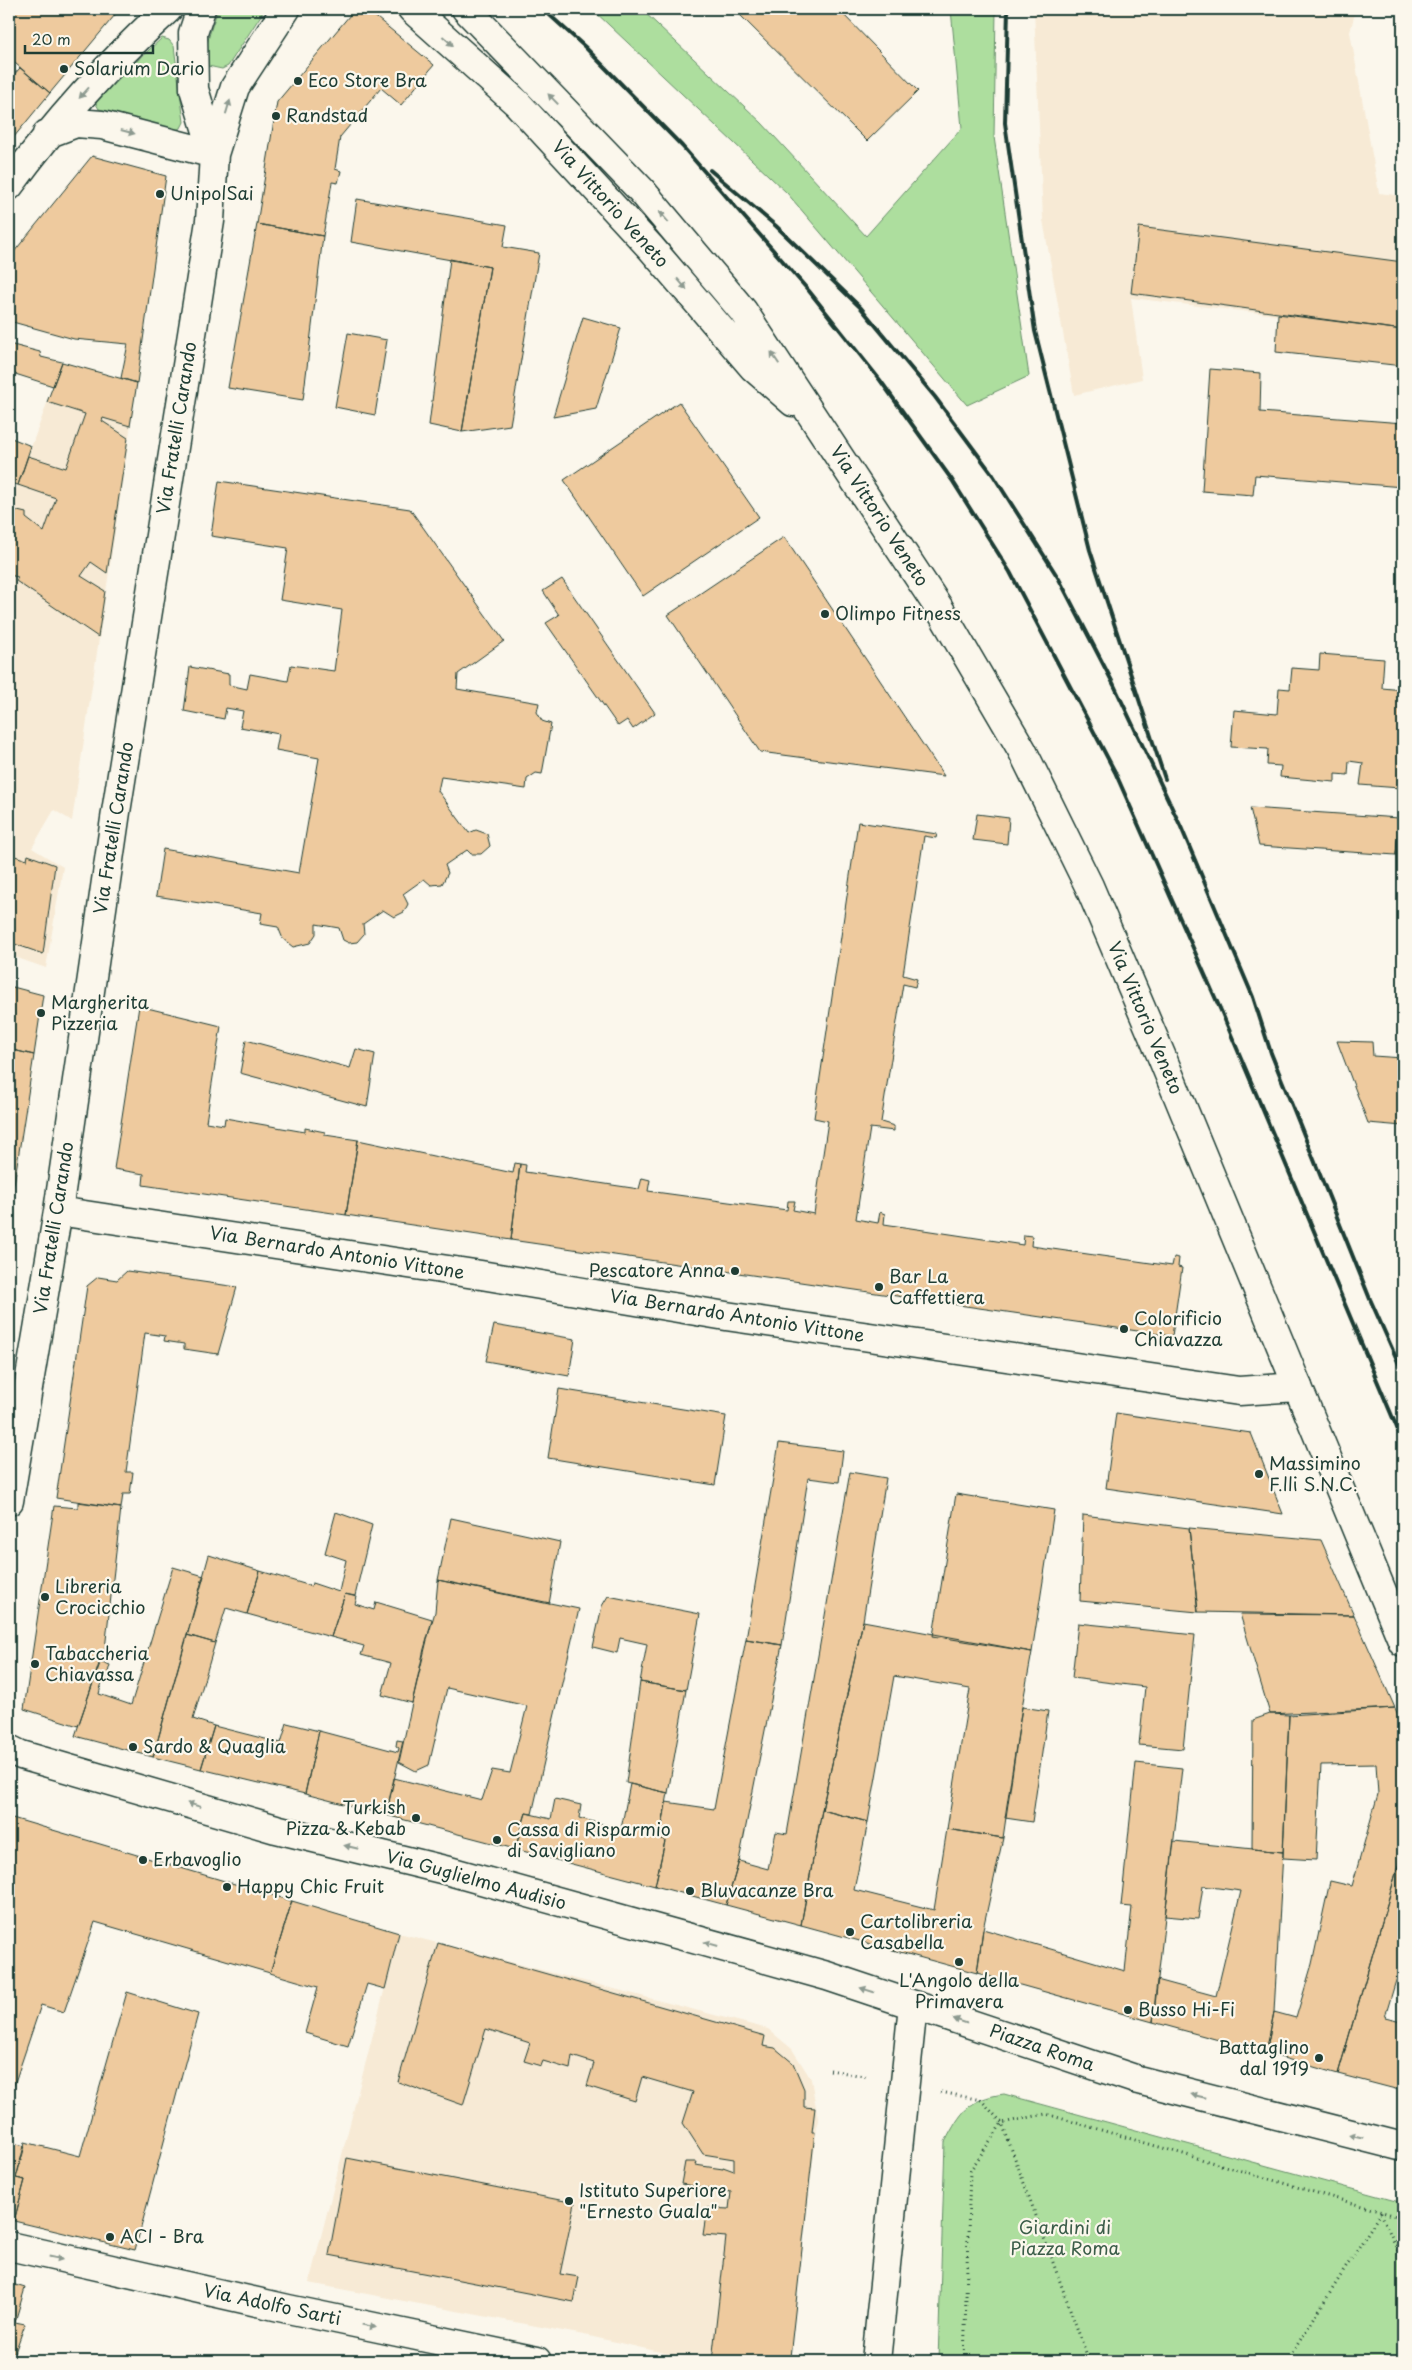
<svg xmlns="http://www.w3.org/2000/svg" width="1412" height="2370" viewBox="0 0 1412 2370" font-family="'Playpen Sans',sans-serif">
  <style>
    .built { fill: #f7ead5 }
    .green { fill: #adde9e; stroke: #668e69 }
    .building { fill: #eeca9e; stroke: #1f3d34 }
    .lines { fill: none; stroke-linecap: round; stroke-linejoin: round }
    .minor-casing { stroke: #1f3d34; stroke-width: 31 }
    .secondary-casing { stroke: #1f3d34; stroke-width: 31 }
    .path { stroke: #1f3d34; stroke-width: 3; stroke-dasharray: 1 4; stroke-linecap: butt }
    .minor { stroke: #fbf7ec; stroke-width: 28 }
    .secondary { stroke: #fbf7ec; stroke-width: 28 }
    .rail { stroke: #1f3d34; stroke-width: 4 }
    .oneway { fill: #8d9a90 }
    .poi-dot { fill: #1f3d34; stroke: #fbf7ec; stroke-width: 2 }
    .labels { text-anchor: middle; stroke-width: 4.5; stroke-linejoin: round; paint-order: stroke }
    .poi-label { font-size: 18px; fill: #1f3d34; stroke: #fbf7ec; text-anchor: start }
    .street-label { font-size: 18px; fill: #1f3d34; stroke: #fbf7ec }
    .park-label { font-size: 18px; fill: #3b5d49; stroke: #fbf7ec }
  </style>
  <rect width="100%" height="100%" fill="#fbf7ec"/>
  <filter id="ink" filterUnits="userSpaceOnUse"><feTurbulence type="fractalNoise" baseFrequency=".02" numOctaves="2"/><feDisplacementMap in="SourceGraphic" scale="10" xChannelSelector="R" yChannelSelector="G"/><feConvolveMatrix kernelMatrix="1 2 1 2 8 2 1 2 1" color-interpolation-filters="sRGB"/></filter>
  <g filter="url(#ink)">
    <!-- built -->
    <path class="built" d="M1034 9H1356L1350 32 1379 193 1403 196V330L1131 298 1142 379 1074 395 1043 220Z
      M62 362 137 383 72 821 54 810 32 848 63 867 46 968 9 955V508Z
      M399 1933 768 2029 792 2049 811 2079 818 2119 789 2361H700L589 2336 309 2283Z"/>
    <!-- green -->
    <path class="green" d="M219 9H265L228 66 222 69 208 66C201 56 213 20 219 9Z
      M592 9H641L762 123 866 236 962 128 951 9H996L994 137 1029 376 967 405 787 193Z
      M162 38 169 40 174 46 184 122 181 128 176 130 99 109 96 104 98 97Z
      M1004 2094 1403 2203V2361H938L945 2142C961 2112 968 2099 1004 2094Z"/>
    <!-- building -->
    <path class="building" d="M17 9H120L50 93 9 58V19Z
      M355 9H366L434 65 401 105 381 88 340 137 335 169 341 171 338 183 332 182 323 236 257 224 277 102Z
      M734 9H838L918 91 867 141Z
      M20 68 50 93 9 143V80Z
      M92 156 166 176 137 383 121 378 128 344 74 339 9 321V258Z
      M357 199 507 225 503 247 539 253 510 425 462 432 490 267 351 242Z
      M257 224 323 236 303 400 228 388Z
      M1139 227 1403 262V330L1131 293Z
      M450 259 490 267 462 432 429 425Z
      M1278 314 1403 330V366L1276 352Z
      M583 317 621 328 596 409 553 417Z
      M348 333 387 340 375 415 335 407Z
      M9 344 40 352 41 357 62 362 53 386 9 372Z
      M62 362 137 383 130 426 103 418 102 421 128 438 107 573 91 562 81 576 105 591 98 637 16 581 18 577 9 575V509L26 513V518L44 532 56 498 18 485 28 456 66 468 85 414 47 402Z
      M1210 369 1261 373 1260 412 1403 423V487L1255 475 1253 495 1202 491Z
      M679 402 759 517 643 596 564 480Z
      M9 437 31 446 18 485 9 483Z
      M219 481 410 509 504 641 458 674 457 689 539 703 537 712 542 721 551 724 542 774 536 773 527 779 526 789 441 777 438 791 469 833 476 830 487 834 490 846 481 854H471L467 850 445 865 448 873 442 884 431 885 424 879 403 894 408 904 404 912 394 917 383 910 363 924 364 934 357 942 349 943 343 940 339 928 316 924V934L310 943 293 947 283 939 278 927 260 924 262 913 156 896 163 849 299 873 319 758 276 750 279 734 240 727 243 711 226 708 224 719 184 711 190 667 229 674V685L247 689 250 674 288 681 291 665 334 671 342 610 280 600 288 548 211 536Z
      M784 537 944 776 760 752 668 615Z
      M562 579 655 713 633 729 627 720 618 726 546 623 559 615 543 591Z
      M1320 654 1384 659 1382 688 1403 690V763L1400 788 1360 785 1363 763 1349 761 1348 775 1335 774V782L1280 777 1281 766 1267 765 1268 749 1231 747 1234 710 1277 714 1279 688 1290 689 1292 668 1319 670Z
      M1402 787H1403V856L1396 855Z
      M1250 808 1399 818 1396 855 1259 846Z
      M977 814 1009 818 1007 844 973 840Z
      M858 822 937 834 936 838 924 836 903 975 917 979 915 987 903 984 881 1122 894 1126V1131L870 1128 856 1219 878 1223 880 1212 885 1214 884 1224 1023 1245 1024 1235 1032 1236 1031 1246 1172 1266 1174 1257 1179 1258 1178 1267 1182 1268 1172 1336 511 1240 520 1164 526 1165 525 1172 639 1189 642 1178 650 1180 648 1191 787 1210 788 1201H795L793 1210 814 1214 828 1121 814 1118Z
      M9 854 27 860 28 855 55 865 43 954 9 942Z
      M9 986 43 995 34 1055 9 1049Z
      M139 1006 221 1026 206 1122 224 1125 225 1118 305 1132V1128L325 1132V1135L358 1140 346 1215 143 1185 144 1174 114 1169Z
      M246 1040 350 1068 356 1049 375 1054 367 1107 240 1073Z
      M1337 1041 1372 1042 1373 1056 1403 1058V1126L1368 1123Z
      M9 1049 34 1055 12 1197 9 1196Z
      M358 1140 513 1173 515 1163 520 1164 511 1240 346 1215Z
      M127 1271 237 1287 218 1354 184 1349V1344L164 1341 165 1336 145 1333 126 1472H133L130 1494H123L121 1508 56 1498 87 1286 98 1277 117 1280Z
      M494 1325 575 1339 569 1376 486 1361Z
      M559 1389 726 1416 715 1485 548 1458Z
      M1116 1413 1251 1433 1283 1514 1106 1488Z
      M779 1443 843 1451 839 1482 808 1478 782 1645 746 1639Z
      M850 1472 886 1478 863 1621 822 1810 801 1925 726 1905 739 1861 768 1869 776 1832 787 1834Z
      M956 1494 1054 1510 1032 1652 933 1636Z
      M78 1502 121 1508 105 1649 78 1726 24 1709 54 1506 78 1508Z
      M336 1512 372 1525 355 1596 345 1594 331 1637 247 1614 260 1571 311 1586 312 1583 339 1592 346 1560 325 1553Z
      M1083 1515 1189 1528 1198 1612 1080 1601Z
      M451 1518 560 1542 549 1604 438 1580Z
      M1189 1528 1321 1540 1354 1615 1198 1612Z
      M209 1555 260 1571 247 1614 226 1608 215 1643 187 1635Z
      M173 1567 204 1576 153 1757 75 1736 100 1661 110 1665 106 1679 103 1678 99 1694 131 1705Z
      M438 1580 579 1609 532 1814 526 1813 515 1849 386 1815 394 1778 482 1800 492 1770 510 1773 527 1706 447 1688 429 1765 416 1771 399 1762 424 1649 435 1612Z
      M345 1594 357 1597 355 1604 374 1610 376 1602 432 1619 412 1703 382 1695 391 1663 361 1655 364 1646 331 1637Z
      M608 1596 700 1614 686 1690 640 1682 647 1644 620 1638 617 1653 593 1647 602 1606Z
      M1240 1614 1354 1615 1395 1708 1270 1714Z
      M863 1621 1032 1652 1022 1707 1003 1838 947 1829 970 1689 894 1676 868 1822 822 1810Z
      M1078 1623 1195 1635 1183 1749 1139 1745 1145 1687 1072 1678Z
      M187 1635 215 1643 193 1719 214 1726 201 1769 153 1757Z
      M746 1639 782 1645 739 1861 726 1905 655 1886 665 1841 660 1838 666 1802 714 1809Z
      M640 1682 686 1690 668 1793 626 1783Z
      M1022 1707 1048 1711 1032 1822 1005 1818Z
      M1395 1708 1403 1727V1849L1338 2074 1266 2053 1274 2012 1296 2018 1312 1964 1330 1881 1352 1886 1378 1794 1376 1764 1321 1765 1316 1860 1283 1858 1289 1715Z
      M1270 1714 1289 1715 1283 1852 1252 1849 1253 1720Z
      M287 1723 319 1731 305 1794 201 1769 214 1726 281 1743Z
      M319 1731 398 1752 399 1748 396 1746 397 1740 403 1741 386 1815 305 1794Z
      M1136 1763 1182 1768 1153 2022 977 1973 983 1929 1125 1971 1132 1907 1121 1906Z
      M630 1784 668 1793 660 1838 665 1841 655 1886 515 1849 526 1813 551 1819 555 1799 581 1805 579 1818 621 1829Z
      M822 1810 868 1822 854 1890 934 1910 947 1829 1003 1838 983 1929 977 1973 801 1925Z
      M9 1817 292 1901 270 1973 95 1922 64 2012 41 2005 9 2100Z
      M1174 1841 1283 1852 1274 2012 1266 2053 1153 2022 1157 1980 1216 1996 1241 1891 1203 1886 1198 1919 1165 1916Z
      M1403 1849V1957L1385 2017 1401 2021 1403 2012V2091L1338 2074Z
      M292 1901 399 1933 385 1989 367 1984 348 2046 305 2033 318 1987 270 1973Z
      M438 1943 765 2036 763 2046 775 2048 793 2063 804 2089V2107L815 2108 812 2132H815L790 2357 788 2356 787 2361H712L726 2237 703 2235 707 2208 729 2209 731 2192 724 2191V2193L719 2190 681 2184 685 2162H696L695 2165 723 2169V2167L734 2171V2159L703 2154 683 2123 693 2092 642 2077 635 2101 587 2086 594 2063 572 2056 570 2069 543 2061 541 2066 524 2061 530 2043 486 2029 463 2105 398 2082Z
      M127 1992 198 2014 135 2250 14 2221 25 2180 16 2178 25 2142 80 2156Z
      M9 2142 25 2146 16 2178 25 2180 14 2221 9 2220Z
      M347 2158 575 2203 560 2274 579 2277 574 2302 329 2255Z
      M9 2283 25 2288 15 2322 25 2324 12 2361H9Z"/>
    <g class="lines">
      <defs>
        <path id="minor" d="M201 9 193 33 194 89 214 154
          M47 134 76 123 102 125 214 154
          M9 186C57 120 108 64 168 9
          M58 1211 481 1275 726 1316 1239 1391 1298 1387
          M9 1501 58 1211 116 812 210 221 214 154 235 87 286 9
          M9 1749 21 1755 276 1829 449 1871 827 1976 1138 2080 1403 2147
          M9 2246 288 2309 537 2361
          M876 2361 913 2005"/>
        <path id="secondary" d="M412 9 517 103 651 248 753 367 793 402
          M466 9 641 190 743 311 939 608 1022 750 1089 886 1161 1055 1403 1642"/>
      </defs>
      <!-- minor casing -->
      <use href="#minor" class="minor-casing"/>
      <!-- secondary casing -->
      <use href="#secondary" class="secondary-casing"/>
      <!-- path -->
      <path class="path" d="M9 1797V1796
        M830 2070 869 2077
        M941 2092 981 2100 1002 2123 1089 2361
        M1381 2213 1403 2262
        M964 2361 970 2171 1002 2123 1046 2114 1403 2218
        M1287 2361 1381 2212"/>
      <!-- minor -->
      <use href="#minor" class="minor"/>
      <!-- secondary -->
      <use href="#secondary" class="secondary"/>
      <!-- rail -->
      <path class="rail" d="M543 9 585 47 682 146 809 291 880 380 952 480 1010 572 1115 772 1222 1013 1403 1442
        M1008 9 1005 123 1035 331 1090 550 1165 779
        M710 170 776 226 861 308 935 397 993 475 1059 579 1114 685 1181 827 1253 997 1271 1053 1370 1299 1403 1373"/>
    </g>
    <!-- one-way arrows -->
    <defs><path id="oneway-solid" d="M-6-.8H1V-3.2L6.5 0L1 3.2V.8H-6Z" transform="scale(1.25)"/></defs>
    <g class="oneway">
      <use href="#oneway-solid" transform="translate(448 41) rotate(42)"/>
      <use href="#oneway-solid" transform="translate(84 93) rotate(132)"/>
      <use href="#oneway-solid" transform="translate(553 99) rotate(-134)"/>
      <use href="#oneway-solid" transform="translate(228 107) rotate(-73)"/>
      <use href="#oneway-solid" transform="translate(128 132) rotate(15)"/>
      <use href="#oneway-solid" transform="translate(664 217) rotate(-130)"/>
      <use href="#oneway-solid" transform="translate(682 284) rotate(49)"/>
      <use href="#oneway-solid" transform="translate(775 358) rotate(-124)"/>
      <use href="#oneway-solid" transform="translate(194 1805) rotate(-164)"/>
      <use href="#oneway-solid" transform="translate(351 1847) rotate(-167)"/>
      <use href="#oneway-solid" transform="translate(711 1944) rotate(-164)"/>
      <use href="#oneway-solid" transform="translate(867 1990) rotate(-162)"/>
      <use href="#oneway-solid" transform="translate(960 2021) rotate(-161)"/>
      <use href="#oneway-solid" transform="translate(1198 2096) rotate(-166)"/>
      <use href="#oneway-solid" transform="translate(1356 2136) rotate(-166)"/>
      <use href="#oneway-solid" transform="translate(56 2258) rotate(12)"/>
      <use href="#oneway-solid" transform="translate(369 2326) rotate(12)"/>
    </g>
  </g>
  <!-- markers -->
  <g class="poi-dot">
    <circle cx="64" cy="69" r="5"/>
    <circle cx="298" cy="81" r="5"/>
    <circle cx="276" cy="116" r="5"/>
    <circle cx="160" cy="194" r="5"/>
    <circle cx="825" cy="614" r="5"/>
    <circle cx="41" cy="1013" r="5"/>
    <circle cx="735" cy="1271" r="5"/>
    <circle cx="879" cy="1287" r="5"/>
    <circle cx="1124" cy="1329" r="5"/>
    <circle cx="1259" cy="1474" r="5"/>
    <circle cx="45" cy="1597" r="5"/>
    <circle cx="35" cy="1664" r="5"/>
    <circle cx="133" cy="1747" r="5"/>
    <circle cx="416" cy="1818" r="5"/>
    <circle cx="497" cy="1840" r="5"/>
    <circle cx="143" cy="1860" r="5"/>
    <circle cx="227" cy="1887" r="5"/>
    <circle cx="690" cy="1891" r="5"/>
    <circle cx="850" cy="1932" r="5"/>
    <circle cx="959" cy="1962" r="5"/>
    <circle cx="1128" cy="2010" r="5"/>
    <circle cx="1319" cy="2058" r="5"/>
    <circle cx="569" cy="2201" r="5"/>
    <circle cx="110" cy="2237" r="5"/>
  </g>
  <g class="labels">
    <!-- poi labels -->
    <g class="poi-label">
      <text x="74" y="75">Solarium Dario</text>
      <text x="308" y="87">Eco Store Bra</text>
      <text x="286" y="122">Randstad</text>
      <text x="170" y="200">UnipolSai</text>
      <text x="835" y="620">Olimpo Fitness</text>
      <text x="51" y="1009">Margherita<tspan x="51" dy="21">Pizzeria</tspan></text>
      <text x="725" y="1277" text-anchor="end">Pescatore Anna</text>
      <text x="889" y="1283">Bar La<tspan x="889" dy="21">Caffettiera</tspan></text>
      <text x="1134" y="1325">Colorificio<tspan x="1134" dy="21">Chiavazza</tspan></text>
      <text x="1269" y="1470">Massimino<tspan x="1269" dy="21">F.lli S.N.C.</tspan></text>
      <text x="55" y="1593">Libreria<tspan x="55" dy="21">Crocicchio</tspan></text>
      <text x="45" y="1660">Tabaccheria<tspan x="45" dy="21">Chiavassa</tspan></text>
      <text x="143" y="1753">Sardo &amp; Quaglia</text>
      <text x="406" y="1814" text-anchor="end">Turkish<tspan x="406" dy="21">Pizza &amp; Kebab</tspan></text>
      <text x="507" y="1836">Cassa di Risparmio<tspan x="507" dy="21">di Savigliano</tspan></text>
      <text x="153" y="1866">Erbavoglio</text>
      <text x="237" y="1893">Happy Chic Fruit</text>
      <text x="700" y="1897">Bluvacanze Bra</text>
      <text x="860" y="1928">Cartolibreria<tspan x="860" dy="21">Casabella</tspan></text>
      <text x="959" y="1987" text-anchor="middle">L'Angolo della<tspan x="959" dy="21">Primavera</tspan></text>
      <text x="1138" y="2016">Busso Hi-Fi</text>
      <text x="1309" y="2054" text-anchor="end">Battaglino<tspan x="1309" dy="21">dal 1919</tspan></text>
      <text x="579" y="2197">Istituto Superiore<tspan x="579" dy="21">"Ernesto Guala"</tspan></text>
      <text x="120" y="2243">ACI - Bra</text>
    </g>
    <!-- street labels -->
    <g class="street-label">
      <text transform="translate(610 204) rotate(48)" y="6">Via Vittorio Veneto</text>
      <text transform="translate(177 428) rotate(-81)" y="6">Via Fratelli Carando</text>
      <text transform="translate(879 516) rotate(57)" y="6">Via Vittorio Veneto</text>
      <text transform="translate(114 828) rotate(-81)" y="6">Via Fratelli Carando</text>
      <text transform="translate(1145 1018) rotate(67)" y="6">Via Vittorio Veneto</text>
      <text transform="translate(54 1228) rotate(-81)" y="6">Via Fratelli Carando</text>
      <text transform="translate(337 1253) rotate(9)" y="6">Via Bernardo Antonio Vittone</text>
      <text transform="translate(737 1316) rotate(9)" y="6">Via Bernardo Antonio Vittone</text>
      <text transform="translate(476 1880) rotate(15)" y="6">Via Guglielmo Audisio</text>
      <text transform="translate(1042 2048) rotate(19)" y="6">Piazza Roma</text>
      <text transform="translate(272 2305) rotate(12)" y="6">Via Adolfo Sarti</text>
    </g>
    <!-- park labels -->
    <g class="park-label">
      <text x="1065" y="2234">Giardini di<tspan x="1065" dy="21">Piazza Roma</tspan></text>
    </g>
  </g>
  <!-- margin -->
  <rect width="1412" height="2370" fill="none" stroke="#fbf7ec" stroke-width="30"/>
  <rect x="15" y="15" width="1382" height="2340" fill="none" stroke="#1f3d34" stroke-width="2" filter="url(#ink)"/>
  <!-- scale -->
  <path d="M25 45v8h128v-8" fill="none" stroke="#1f3d34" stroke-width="2.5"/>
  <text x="32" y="45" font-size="15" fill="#1f3d34" stroke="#fbf7ec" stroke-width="4" paint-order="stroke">20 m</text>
</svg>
